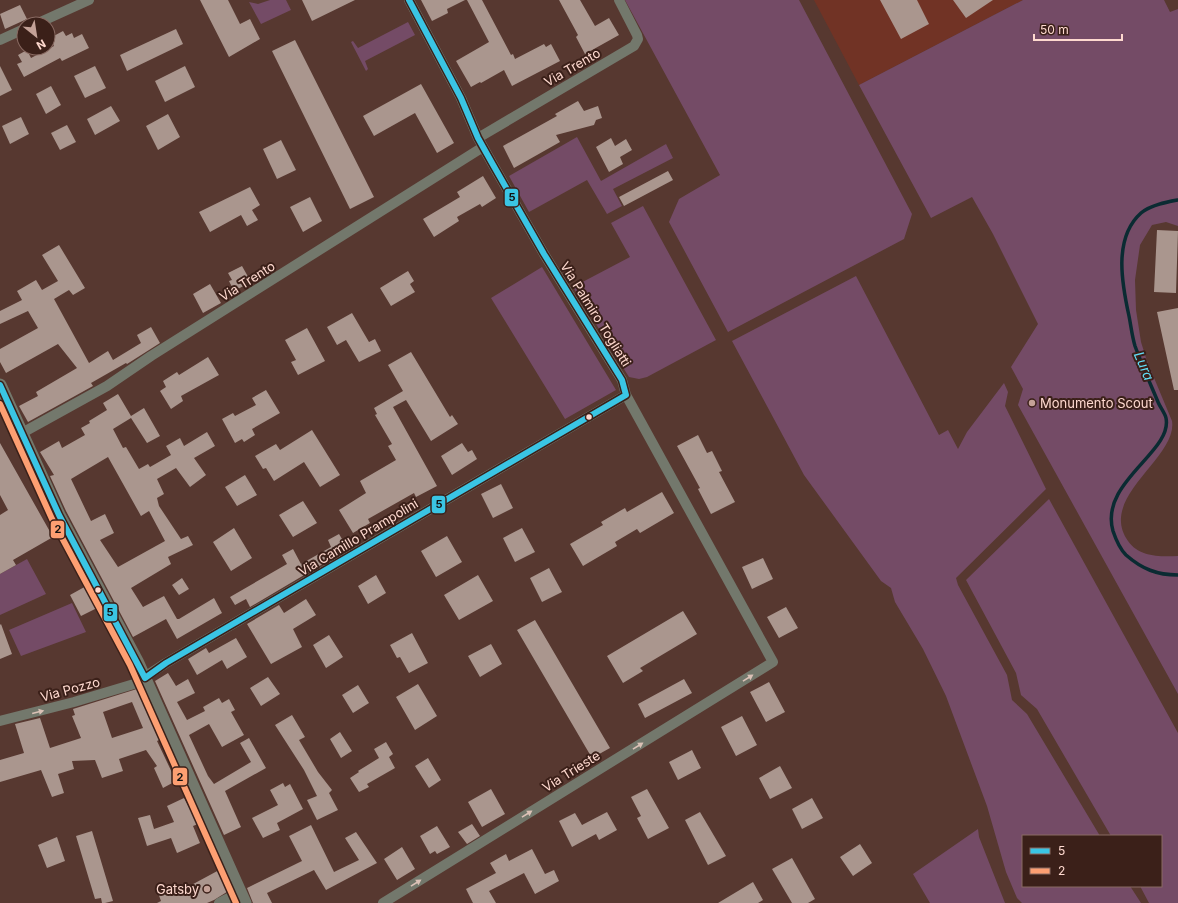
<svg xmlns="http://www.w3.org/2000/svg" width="1178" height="903" viewBox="0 0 1178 903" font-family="Inter,sans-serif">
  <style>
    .built { fill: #713325 }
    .green { fill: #744b66 }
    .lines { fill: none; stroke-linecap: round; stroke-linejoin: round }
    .stream { stroke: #0a2b32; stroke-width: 3.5 }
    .building { fill: #aa968e; fill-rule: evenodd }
    .minor { stroke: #73786c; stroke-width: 10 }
    .tertiary { stroke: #73786c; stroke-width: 13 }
    .bus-1-casing { stroke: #3b2019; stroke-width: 9 }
    .bus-2-casing { stroke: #3b2019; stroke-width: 9 }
    .bus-1 { stroke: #3ac5e4; stroke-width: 6 }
    .bus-2 { stroke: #fd9f72; stroke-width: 6 }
    .oneway { fill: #dbc1b6 }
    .poi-dot { fill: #c4a197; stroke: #3b2019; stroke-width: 1.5 }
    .bus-dot { fill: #fed9cf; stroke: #3b2019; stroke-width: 1.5 }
    .labels { text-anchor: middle; stroke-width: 4; stroke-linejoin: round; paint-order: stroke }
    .street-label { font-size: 13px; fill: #fed9cf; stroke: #3b2019 }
    .poi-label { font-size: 13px; fill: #fed9cf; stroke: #3b2019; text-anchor: start }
    .water-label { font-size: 14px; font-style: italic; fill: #62dcf6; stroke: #3b2019 }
    .line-badge { stroke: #3b2019; stroke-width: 1.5 }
    .pale-badge-label { font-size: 11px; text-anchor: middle; font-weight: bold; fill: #111 }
  </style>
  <rect width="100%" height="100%" fill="#573830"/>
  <!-- built -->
  <path class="built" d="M814 0H1023L859 85Z"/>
  <!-- green -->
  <path class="green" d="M270 0H286L291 10 261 24 249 2 258 4Z
    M625 0H799L912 214 904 239 728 332 669 222 679 199 720 175Z
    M1023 0H1164L1170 12 1178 9V226L1166 222 1152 225 1140 245 1135 280 1136 310 1141 342 1147 361 1172 421C1178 458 1097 497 1128 541 1139 557 1160 557 1178 556V694L1018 405 1023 389 1011 367 1038 324 993 234 972 197 931 218 859 85Z
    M408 22 415 35 365 61 368 69 366 71 351 42 353 41 358 48Z
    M577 137 601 181 666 144 673 158 613 189 622 206 607 214 587 180 529 212 509 176Z
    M643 206 716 340 647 377 639 379 629 377 573 287 630 257 611 223Z
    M542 267 616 390 565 419 491 298Z
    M856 276 939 435 948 430 958 449 967 432 1004 383 1008 392 1005 406 1046 489 956 578 958 585 1007 675 1012 700 1027 714 1100 836H1023V886H1130L1141 903H1022L1017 898 1006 872 987 806 946 696 923 649 895 602 891 588 881 581 804 475 732 341Z
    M1049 499 1178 733V903H1149L1140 886H1161V836H1111L1037 709 1021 695 1016 673 966 580Z
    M27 559 46 594 0 615V574Z
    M72 603 86 632 21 656 9 630Z
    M978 829 979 837 1005 903H930L913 874Z"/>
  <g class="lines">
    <!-- stream -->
    <path class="stream" d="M1178 200C1167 202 1150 205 1141 213 1113 238 1122 284 1129 316 1131 326 1132 336 1135 346 1142 365 1150 383 1158 402 1160 407 1165 413 1166 418 1173 452 1099 482 1113 531 1116 540 1119 548 1126 555 1142 569 1157 575 1178 575"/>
  </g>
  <!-- building -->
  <path class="building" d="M200 0H228L240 24 250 19 260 39 229 57Z
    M302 0H355L312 21Z
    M421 0H465L447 9 448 13 432 21Z
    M467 0H482L511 55 513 54 515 59 544 44 546 47 551 44 560 61 512 86 504 70 481 83 480 82 471 87 456 61 489 42Z
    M559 0H580L595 26 609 18 619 35 585 54 576 37 578 35Z
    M880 0H917L929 24 901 39Z
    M953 0H993L966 18Z
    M20 5 27 19 5 29 0 14Z
    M176 29 183 44 127 71 120 55Z
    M63 31 66 36 72 33 74 38 82 34 89 48 62 61 60 58 24 77 17 64 22 62 18 55 27 50 31 58 54 46 50 38Z
    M295 40 374 197 350 209 272 51Z
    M0 66 12 90 0 96Z
    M95 66 106 88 85 98 74 76Z
    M185 66 195 87 165 102 155 81Z
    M421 84 454 143 437 153 415 113 374 136 363 116Z
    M51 86 61 105 46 114 36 94Z
    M578 101 584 111 598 106 602 118 596 120 594 125 556 135 560 142 514 168 503 146 557 116 555 114Z
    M111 106 120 121 95 135 87 119Z
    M168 114 180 137 158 150 146 126Z
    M21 117 29 134 10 144 2 126Z
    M67 125 76 142 60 150 51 133Z
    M611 138 615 146 626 139 632 150 620 157 623 164 609 172 596 147Z
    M281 140 296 170 277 179 263 149Z
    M668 171 673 180 624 206 619 197Z
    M483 176 496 198 482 207 480 204 457 217 459 221 434 237 423 219 460 197 457 192Z
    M250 187 260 205 252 210 258 220 247 226 241 215 210 232 199 212Z
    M310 197 322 221 303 232 290 207Z
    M1157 230 1178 231 1176 293 1154 292Z
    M59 245 85 288 73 295 69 290 54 299 89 363 108 351 113 360 141 343 137 335 151 327 160 343 127 364 126 363 91 383 93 386 28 422 19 406 38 396 36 392 77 368 58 344 6 373 0 362V349L38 328 28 311 0 324V311L22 300 17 291 36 280 42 290 58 281 42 255Z
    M242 266 251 282 234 291 229 281 232 280 228 273Z
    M408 271 414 281 410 284 415 292 391 306 380 288Z
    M210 284 221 303 203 313 193 294Z
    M1178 308V390H1174L1157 312Z
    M352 313 369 342 375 339 381 351 359 362 346 340 337 345 327 327Z
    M307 328 325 361 298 375 291 362 296 360 285 340Z
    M411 352 450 417 452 415 458 424 431 441 406 400 393 407 437 486 416 497 414 493 368 519 370 523 353 533 339 510 366 493 360 481 396 460 388 446 392 444 375 415 377 414 374 408 403 391 388 365Z
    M208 357 219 375 181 396 183 401 171 409 160 391 166 387 163 381 177 372 179 375Z
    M266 390 280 413 252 429 255 435 244 442 242 439 235 443 222 419 233 413 235 416 256 405 252 398Z
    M118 394 131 416 144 408 160 436 147 443 131 418 113 429 123 448 126 447 139 469 148 464 150 467 171 455 166 446 180 438 184 446 207 432 215 446 194 458 206 475 190 487 176 468 157 479 164 494 157 498 159 506 181 539 188 536 193 545 168 557 171 564 131 588 143 607 164 596 177 619H179L214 598 222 613 177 639 166 619 133 637 66 511 50 476 54 475 40 452 59 441 62 448 85 435 81 428 90 423 89 421 107 410 103 403ZM108 457 141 516 149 511 165 541 118 567 100 540 114 533 105 514 91 521 71 479Z
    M312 430 340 475 320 487 304 462 274 481 266 468 263 469 255 456 276 444 280 450Z
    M698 435 707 453 712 451 722 471 719 472 735 502 711 514 698 489 700 488 677 446Z
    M0 443 53 537 13 560 16 565 0 574V515L8 510 0 495Z
    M462 443 468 452 472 450 477 459 452 475 441 456Z
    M245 475 257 495 237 506 225 487Z
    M501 484 513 508 493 518 481 494Z
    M662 492 674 513 640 533 637 529 615 542 617 546 583 566 570 544 603 525 601 522 625 508 627 512Z
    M303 501 317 523 293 537 279 515Z
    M234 528 252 558 231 571 213 542Z
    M522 528 535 552 515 562 503 538Z
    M339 534 348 549 250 607 246 599 235 605 230 597 287 564 282 555 293 549 301 564 331 547 328 540Z
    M447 536 462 562 436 577 421 551Z
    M763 558 773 579 752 589 742 567Z
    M549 568 562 592 542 602 530 578Z
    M376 575 386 593 368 604 358 586Z
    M478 575 493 601 459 620 444 595Z
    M182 578 189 589 179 595 172 585Z
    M88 585 99 607 81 616 70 595Z
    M306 599 316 615 293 629 302 647 271 664 247 624 279 605 284 613Z
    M786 607 798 628 779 638 767 617Z
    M683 611 697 634 640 668 643 671 623 683 607 656Z
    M535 620 610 748 592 758 517 630Z
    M1 624 12 654 0 659V625Z
    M412 633 428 663 409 673 400 657 397 658 390 645Z
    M329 635 343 657 326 668 313 645Z
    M236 638 247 657 227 669 222 660 197 675 188 659 206 648 209 653Z
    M491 644 502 664 480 677 468 656Z
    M168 673 176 686 188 679 195 693 177 702 187 720 205 711 203 707 219 698 222 703 229 699 235 710 231 712 244 735 222 747 209 724 189 735 208 776 214 784 251 762 240 743 249 738 266 768 225 791 241 827 224 835 155 681Z
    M268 677 280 694 261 706 250 688Z
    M684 679 692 693 645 718 638 704Z
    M769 682 785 712 766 722 750 692Z
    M418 684 437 716 415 730 396 697Z
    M358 685 369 703 353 713 342 695Z
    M140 688 163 738 157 741 176 781 163 788 154 768 157 766 146 750 119 759 123 771 102 778 95 760 72 761 74 769 58 774 64 793 52 797 41 770 0 782V760L24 753 15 724 40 718 50 748 81 738 72 716 75 715 73 709ZM132 702 143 728 112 738 103 712Z
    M292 715 305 737 299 740 318 772 332 790 329 793 338 810 317 820 307 800 317 796 304 770 275 725Z
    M742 716 757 745 736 756 721 727Z
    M340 732 352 751 341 758 330 739Z
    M386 742 393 754 389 757 395 768 367 784 369 787 359 792 350 778 359 772 358 771 379 758 374 749Z
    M692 750 701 768 678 780 669 762Z
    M428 758 441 780 429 788 415 766Z
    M780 766 792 788 770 799 759 778Z
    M283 783 285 787 290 784 303 809 277 823 280 830 263 838 252 818 278 805 270 790Z
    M491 789 505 814 482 827 468 802Z
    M647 789 669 828 648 839 637 818 641 816 631 797Z
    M184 798 198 824 193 826 200 843 177 853 171 838 147 846 138 818 150 815 154 829 174 822 167 806Z
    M812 798 823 818 802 829 792 809Z
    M607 812 617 830 599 840 596 834 572 847 559 821 575 813 582 825Z
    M700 812 726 856 708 865 685 820Z
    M472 824 480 836 467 844 458 832Z
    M311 825 334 872 359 860 345 838 356 832 377 863 326 890 314 870 267 893 272 903H253L247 888 302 861 289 836Z
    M437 826 450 847 437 854 435 851 430 854 420 836Z
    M92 831 113 901 105 903H102L101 898 95 899 76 836Z
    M57 837 65 861 47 868 38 845Z
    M860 844 872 863 853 876 840 857Z
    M402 847 415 869 397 880 384 859Z
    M532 849 545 874 554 870 559 881 535 894 524 873 489 891 496 903H473L466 889 496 873 490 863 506 854 509 861Z
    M792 858 815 899 808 903H792L772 869Z
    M221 869 230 890 214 900 207 903H157L161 901 157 890 168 886 171 896Z
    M753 882 763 900 758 903H718Z"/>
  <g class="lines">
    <!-- minor -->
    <path class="minor" d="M36 24 89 0
      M0 40 24 29
      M478 138 634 46 638 39 637 35 619 0
      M22 433 107 386 151 356 483 147
      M0 721 74 702 134 684 166 663 626 395
      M219 903 240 892
      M383 903 773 662 626 395 622 380 544 254 492 163 478 138 461 98 409 0"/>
    <!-- tertiary -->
    <path class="tertiary" d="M0 385 59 515 137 661 245 903"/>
    <defs>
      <path id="bus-1" d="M0 385 59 515 145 678 166 663 626 395 622 380 544 254 492 163 478 138 461 98 409 0"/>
      <path id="bus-2" d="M0 404 52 519 130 665 236 903"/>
    </defs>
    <!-- bus-1 casing -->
    <use href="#bus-1" class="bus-1-casing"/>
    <!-- bus-2 casing -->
    <use href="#bus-2" class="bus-2-casing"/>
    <!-- bus-1 -->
    <use href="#bus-1" class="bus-1"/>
    <!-- bus-2 -->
    <use href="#bus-2" class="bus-2"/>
  </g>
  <!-- one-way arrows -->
  <defs><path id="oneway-solid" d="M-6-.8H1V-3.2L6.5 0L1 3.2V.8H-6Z"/></defs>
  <g class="oneway">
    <use href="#oneway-solid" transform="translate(748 678) rotate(-32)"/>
    <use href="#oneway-solid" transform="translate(38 712) rotate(-14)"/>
    <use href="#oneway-solid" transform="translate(638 746) rotate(-32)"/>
    <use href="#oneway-solid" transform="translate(527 814) rotate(-32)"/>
    <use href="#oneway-solid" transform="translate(416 883) rotate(-32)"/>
  </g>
  <!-- markers -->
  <g class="poi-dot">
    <circle cx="1032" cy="403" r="4"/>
    <circle cx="207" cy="889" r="4"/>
  </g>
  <g class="bus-dot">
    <circle cx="589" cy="417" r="3.5"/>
    <circle cx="98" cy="590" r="3.5"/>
  </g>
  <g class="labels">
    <!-- street labels -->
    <g class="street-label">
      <text transform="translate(572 67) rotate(-30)" y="5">Via Trento</text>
      <text transform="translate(247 281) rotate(-32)" y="5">Via Trento</text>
      <text transform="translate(596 314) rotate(58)" y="5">Via Palmiro Togliatti</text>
      <text transform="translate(358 537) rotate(-31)" y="5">Via Camillo Prampolini</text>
      <text transform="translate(70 689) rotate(-15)" y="5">Via Pozzo</text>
      <text transform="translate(571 771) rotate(-32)" y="5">Via Trieste</text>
    </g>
    <!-- poi labels -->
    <g class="poi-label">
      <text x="1040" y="408">Monumento Scout</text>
      <text x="199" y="894" text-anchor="end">Gatsby</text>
    </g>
    <!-- water labels -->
    <g class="water-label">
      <text transform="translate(1144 366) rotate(67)" y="5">Lura</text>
    </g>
  </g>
  <g class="line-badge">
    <rect x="504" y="188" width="15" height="19" rx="4" fill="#3ac5e4"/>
    <rect x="431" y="495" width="15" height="19" rx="4" fill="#3ac5e4"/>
    <rect x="50" y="520" width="15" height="19" rx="4" fill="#fd9f72"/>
    <rect x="103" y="603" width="15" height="19" rx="4" fill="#3ac5e4"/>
    <rect x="172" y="767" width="16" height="19" rx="4" fill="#fd9f72"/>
  </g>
  <g class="pale-badge-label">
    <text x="512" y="201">5</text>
    <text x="439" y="508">5</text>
    <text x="58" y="533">2</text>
    <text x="110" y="616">5</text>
    <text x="180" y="781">2</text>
  </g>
  <!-- legend -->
  <rect x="1022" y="835" width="140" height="52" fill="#3b2019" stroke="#896a62"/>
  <rect x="1030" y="848" width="20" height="6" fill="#3ac5e4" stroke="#896a62"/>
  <text x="1058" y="855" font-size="12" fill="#fed9cf">5</text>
  <rect x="1030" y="868" width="20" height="6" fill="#fd9f72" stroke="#896a62"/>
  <text x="1058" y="875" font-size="12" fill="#fed9cf">2</text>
  <!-- north arrow -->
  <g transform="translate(36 36) rotate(150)"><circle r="19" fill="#3b2019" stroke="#896a62"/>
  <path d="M0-3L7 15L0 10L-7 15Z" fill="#c4a197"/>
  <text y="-6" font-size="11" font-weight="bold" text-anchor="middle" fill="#fed9cf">N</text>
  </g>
  <!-- scale -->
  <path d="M1034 34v6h88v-6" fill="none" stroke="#fed9cf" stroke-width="2"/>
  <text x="1040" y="34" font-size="12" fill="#fed9cf" stroke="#3b2019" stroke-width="3" paint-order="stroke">50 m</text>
</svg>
